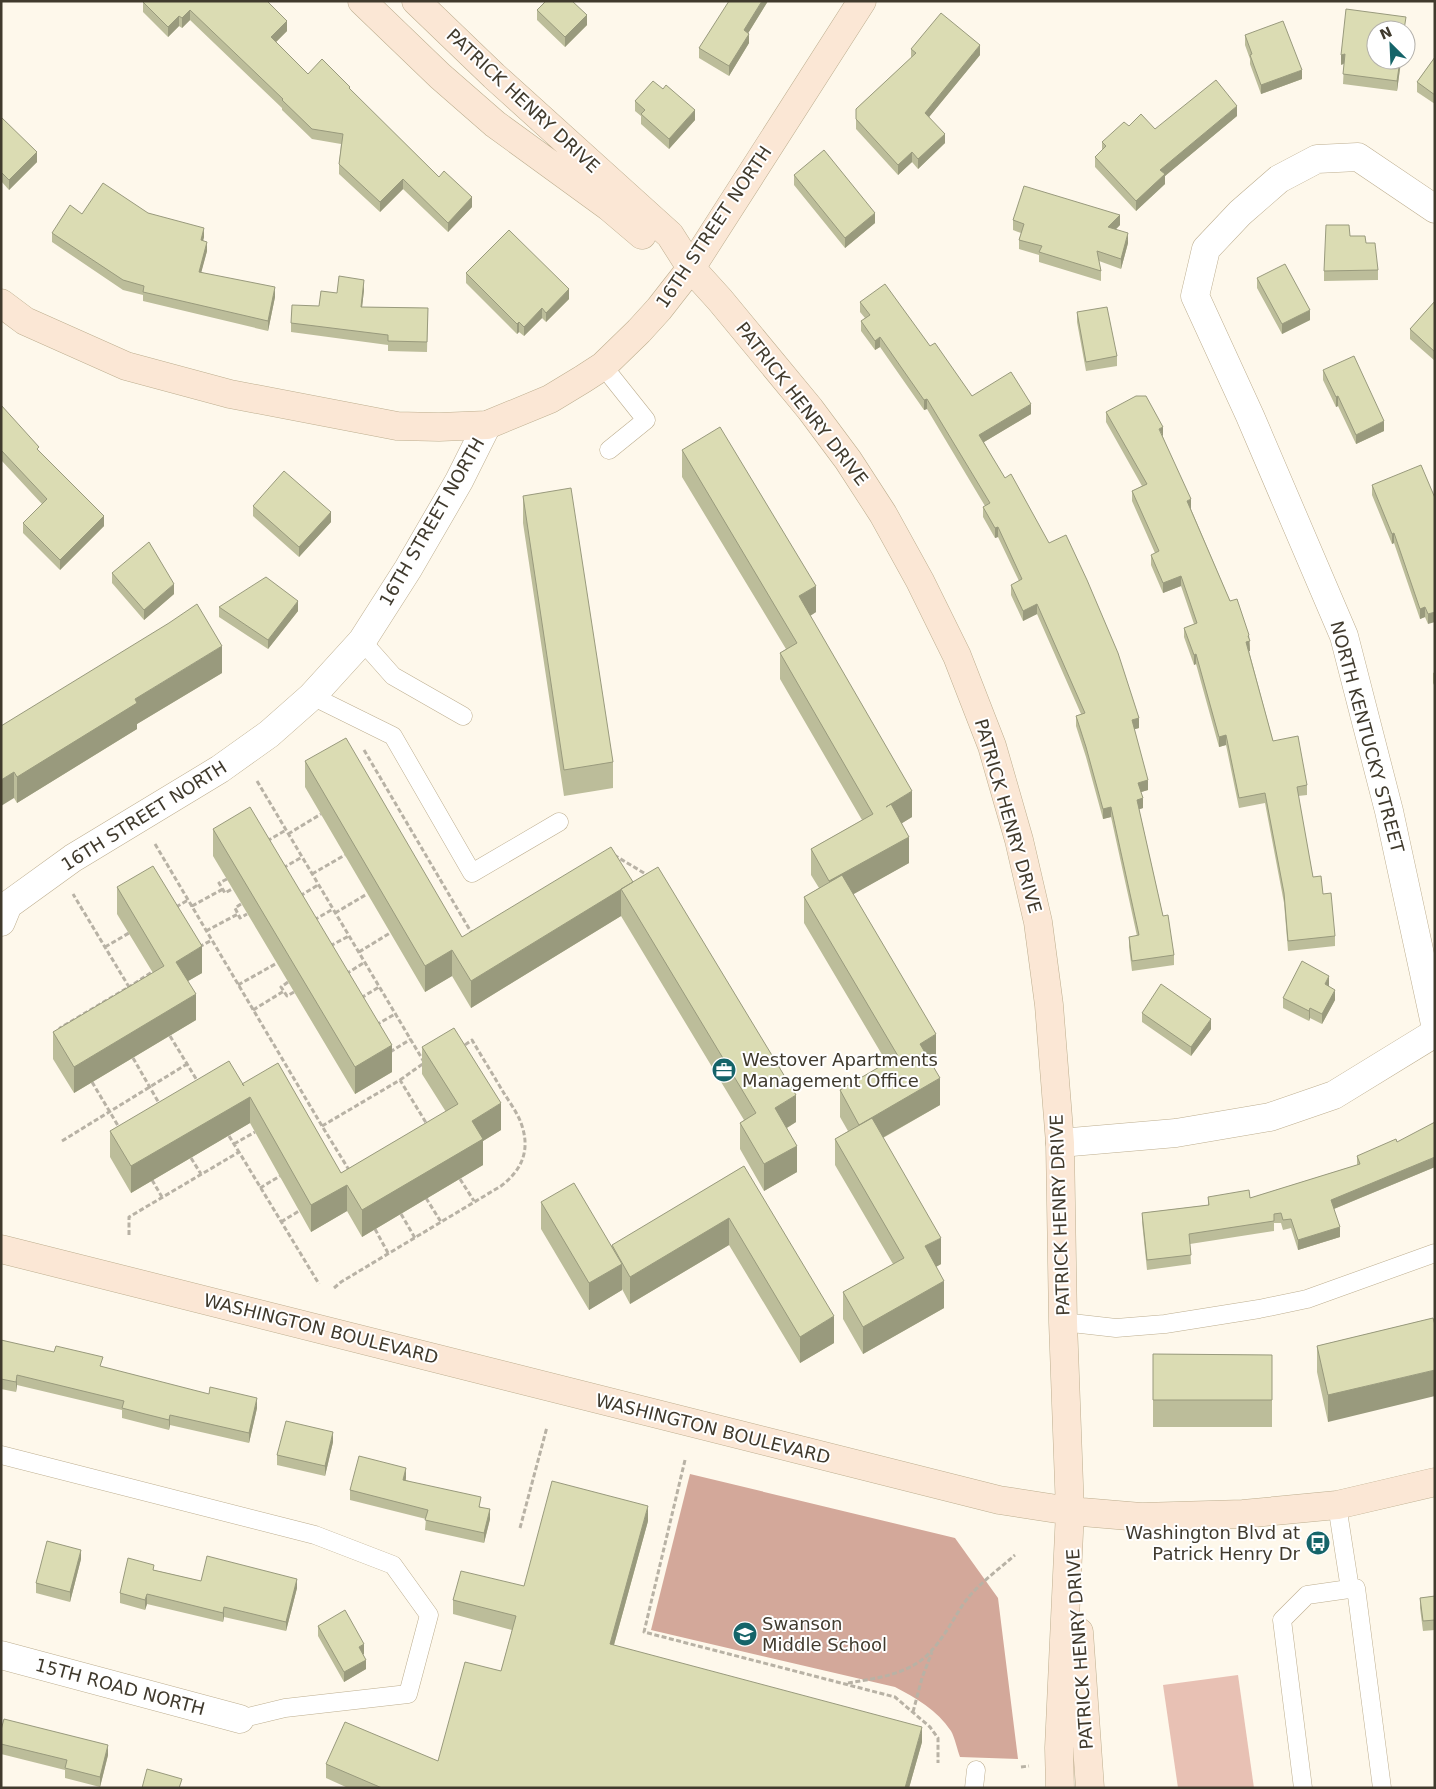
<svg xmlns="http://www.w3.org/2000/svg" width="1436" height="1789" viewBox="0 0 1436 1789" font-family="'DejaVu Sans',sans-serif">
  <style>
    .green { fill: #e8c1b4 }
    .forest { fill: #d3a89a }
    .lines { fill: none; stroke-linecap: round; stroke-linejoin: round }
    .lane-casing { stroke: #bdae8f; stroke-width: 19 }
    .street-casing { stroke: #bdae8f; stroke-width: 29 }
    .secondary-casing { stroke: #bdae8f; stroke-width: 29 }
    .path { stroke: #b8b2a5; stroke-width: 3; stroke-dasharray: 5 2.5; stroke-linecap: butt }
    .lane { stroke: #fff; stroke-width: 18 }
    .street { stroke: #fff; stroke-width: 28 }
    .secondary { stroke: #fbe7d5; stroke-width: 28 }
    .wall { fill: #bcbd9a }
    .shaded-wall { fill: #999a7d }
    .building { fill: #dbdcb3; stroke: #999a7d }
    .labels { text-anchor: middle; stroke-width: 4; stroke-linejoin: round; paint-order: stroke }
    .street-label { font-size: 18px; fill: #403a2d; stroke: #fff }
    .poi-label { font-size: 18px; fill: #403a2d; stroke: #fff; text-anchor: start }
  </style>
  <rect width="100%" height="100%" fill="#fef8eb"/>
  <!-- green -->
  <path class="green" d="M1238 1675 1254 1788H1178L1163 1685Z"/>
  <!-- forest -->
  <path class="forest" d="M690 1474 955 1538 998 1598 1018 1759 960 1757C957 1749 955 1738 951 1731 937 1710 916 1698 895 1687L651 1630Z"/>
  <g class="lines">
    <defs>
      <path id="lane" d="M603 366 646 420 609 450
        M362 641 393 676 463 716
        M312 696 393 736 472 873 559 822
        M1063 1322 1116 1328 1165 1324 1259 1309 1307 1299 1435 1253
        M1 1455 315 1535 393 1565 429 1615 408 1694 285 1708 240 1719
        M1337 1505 1350 1589
        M974 1788 976 1770
        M1303 1788 1282 1620 1307 1595 1356 1588 1382 1788"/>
      <path id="street" d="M1435 209 1358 157 1317 159 1279 179 1240 213 1206 249 1195 296 1250 416 1344 636 1389 811 1435 1024
        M1 922 8 905 73 858 220 769 269 734 312 696 362 641 408 569 459 481 487 425
        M1060 1143 1176 1133 1270 1117 1334 1095 1435 1033
        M1 1655 240 1719"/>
      <path id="secondary" d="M362 1 440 76 495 124 609 207 642 235
        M416 1 494 76 670 235 691 268 720 300 810 409 848 460 883 514 920 581 957 656 992 746 1019 840 1038 922 1049 1005 1060 1143 1063 1322 1070 1511 1059 1748 1060 1788
        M1 303 25 321 126 366 230 394 397 426 439 427 487 425 550 399 583 379 603 366 639 331 659 309 691 268 862 1
        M1 1249 999 1500 1070 1511 1141 1517 1243 1514 1337 1505 1435 1482
        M1079 1632 1090 1788"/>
    </defs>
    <!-- lane casing -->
    <use href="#lane" class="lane-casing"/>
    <!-- street casing -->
    <use href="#street" class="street-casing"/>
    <!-- secondary casing -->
    <use href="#secondary" class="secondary-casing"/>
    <!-- path -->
    <path class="path" d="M364 750 471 932 473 931
      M257 781 424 1062
      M288 834 321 814
      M267 841 286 830
      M155 844 322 1126 349 1170 350 1169
      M614 855 649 876
      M283 868 302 857
      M312 874 345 855
      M227 879 219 883 225 893 232 889
      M300 896 318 885
      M241 904 235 908 240 918 247 914
      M192 906 223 889
      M176 907 188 900
      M335 913 367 894
      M314 920 333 909
      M206 931 238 914
      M330 946 349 936
      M105 947 129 933
      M199 947 212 940
      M359 952 390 933
      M346 974 365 962
      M288 982 281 987 287 996 294 992
      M238 985 277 963
      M130 988 129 987 152 972
      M361 998 379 987
      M253 1010 284 991
      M376 1025 395 1014
      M62 1030 60 1028 129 987 73 894
      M170 1036 198 1082
      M390 1052 411 1039
      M133 1058 160 1105
      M400 1080 424 1063
      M92 1082 120 1129
      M322 1126 400 1080 428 1126
      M229 1136 239 1152
      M62 1141 187 1064
      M234 1144 255 1132
      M191 1158 201 1174
      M460 1179 474 1201
      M152 1180 162 1197
      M260 1188 280 1176
      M426 1198 441 1222
      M401 1214 415 1238
      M281 1222 299 1211
      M375 1229 388 1253
      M129 1235V1217L239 1152 319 1284
      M334 1288 341 1282 501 1186C522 1170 531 1150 521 1123 517 1112 508 1100 502 1090 492 1073 482 1057 472 1040L462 1047
      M685 1460 644 1632 895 1697 930 1727 938 1738V1763
      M520 1528 547 1427
      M848 1683C878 1678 912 1674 932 1650 946 1635 955 1615 967 1599 980 1583 999 1569 1015 1555
      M913 1712 922 1678 932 1652
      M1021 1767 1029 1766"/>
    <!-- lane -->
    <use href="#lane" class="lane"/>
    <!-- street -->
    <use href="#street" class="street"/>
    <!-- secondary -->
    <use href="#secondary" class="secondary"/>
  </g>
  <!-- wall -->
  <path class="wall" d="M267 1 287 31 276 42 308 74 350 90 439 177 472 207 448 232 403 189 380 212 339 174V164L341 144 312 139 282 110V108L190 20 182 28 179 26 168 37 143 12V2Z
    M768 1 748 33 749 43 729 76 699 58V48Z
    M537 10 587 25 565 47 537 20Z
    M1406 27 1397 91 1343 84 1344 64 1341 65Z
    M1245 35 1302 79 1261 94 1250 64V59L1245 45Z
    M911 49 980 55 929 117 945 143 918 169 912 162 898 175 856 129V109L911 58Z
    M1435 57V104L1417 92V82Z
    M635 101 695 120 669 149 641 124V116L635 111Z
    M1237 116 1165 176V184L1136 211 1095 167V157L1102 150V142L1129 126 1155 129Z
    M1 117 37 162 9 190 1 181Z
    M794 175 875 223 845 248 794 185Z
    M148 213 204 237 203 240 207 251 201 272 275 297 268 331 143 301V295L123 290 52 242V233L82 214Z
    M1013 220 1120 225 1116 229 1128 243 1121 269 1099 261 1101 271V281L1039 262V255L1019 249V240L1021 233 1013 230Z
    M1350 236 1366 243 1378 270V280L1324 281V271Z
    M466 273 569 299 546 322 542 318 524 336 519 332 517 334 466 283Z
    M1257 278 1310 320 1282 334 1257 288Z
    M364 290 362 307 428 308 427 352 388 351V345L291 332V323L319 306 337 293Z
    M1435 301V361L1410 339V329Z
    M860 302 930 346 972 396 1031 414 984 442 1139 728 1134 729 1148 790 1141 792 1143 808 1139 809 1163 916 1174 955V965L1132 971 1129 947V937L1137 936 1111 817 1103 819 1086 757 1076 726V716L1081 714 1037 614 1023 621 1011 595V585L1019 581 998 537 995 538 983 517V507L985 506 927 409 924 410 880 347 875 350 861 331V321L865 318 860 312Z
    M1077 312 1117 356V366L1086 371 1077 322Z
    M1323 370 1384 431 1356 444 1338 406 1336 407 1323 380Z
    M1 405 39 451 104 526 60 570 23 533V523L42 504 1 460Z
    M1106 412 1163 437 1191 509 1230 601 1249 635 1250 651H1249L1273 741 1307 785V795L1298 796 1313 877 1323 894 1335 936V946L1288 951 1284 903 1265 803 1239 808 1226 745 1219 747 1196 664 1194 665 1184 637V628L1194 624 1181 586 1163 593 1151 565V555L1155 553 1132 501V491L1142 486 1106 422Z
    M682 450 816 612 810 616 912 817 902 823 909 863 853 894 936 1060 932 1063 940 1105 883 1138 941 1264 936 1267 944 1308 863 1354 843 1319V1292L893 1264 835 1165V1139L848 1131 840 1117V1090L887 1063 804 923V897L819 888 811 875V849L862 820 780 679V653L786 649 682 477Z
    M1372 485 1435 498 1428 624 1425 617 1420 619 1394 543 1392 544 1372 495Z
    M523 496 613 762V788L564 796 523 523Z
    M253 506 331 522 299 557 253 516Z
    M112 573 174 594 144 620 112 583Z
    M219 607 298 611 268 649 219 617Z
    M1435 672V687L1433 683V673Z
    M222 673 137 724V729L17 803 14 798 1 726Z
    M305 761 462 937 633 882 796 1122 787 1128 797 1172 764 1191 740 1149V1123L744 1120 621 916 471 1008 452 976 425 992 305 787Z
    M213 829 392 1072 355 1094 213 856Z
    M117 887 202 973 188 981 196 1020 74 1093 53 1059V1032L153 973 117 914Z
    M1329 986 1335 1000 1322 1024 1310 1018 1309 1021 1283 1008V998Z
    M1142 1013 1211 1029 1191 1056 1142 1022Z
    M422 1047 501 1130 483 1141V1165L362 1237 347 1211 311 1232 250 1123 131 1193 110 1157V1131L242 1084 341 1173 446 1112 422 1074Z
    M1397 1142 1435 1167 1334 1209 1340 1237 1298 1250 1291 1228 1283 1230 1281 1223H1274V1231L1190 1244 1191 1264 1147 1270 1142 1222V1213L1208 1205V1197L1250 1198 1357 1165V1156Z
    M744 1166 834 1343 800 1363 729 1245 630 1304 622 1289V1290L589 1310 541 1229V1202L612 1246Z
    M1433 1318 1328 1422 1317 1372V1346Z
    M1 1340 257 1408 249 1443 170 1425 169 1430 122 1418V1410L17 1385 16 1392 1 1389Z
    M1153 1354 1272 1355V1427H1153Z
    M333 1442 325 1476 277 1465V1455Z
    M406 1478V1480L481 1507 490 1519 484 1543 425 1530 426 1519 350 1500V1490Z
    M648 1521 614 1645 922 1742 909 1788H348L326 1778V1764L438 1761 501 1671 512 1630 453 1614V1600L524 1586Z
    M81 1559 70 1602 36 1593V1583Z
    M154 1570 201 1581 297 1588 286 1631 224 1617 223 1622 147 1604 145 1610 120 1603V1593Z
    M1435 1596V1630L1423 1631 1420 1608V1598Z
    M318 1626 364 1654H363L366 1669 344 1682 318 1636Z
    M1 1730 108 1755 100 1787 65 1778V1770L1 1754Z"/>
  <!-- shaded-wall -->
  <path class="shaded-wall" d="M762 1H768L744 40V30Z
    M190 10V20L182 28V18Z
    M587 15V25L565 47V37Z
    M179 16V26L168 37V27Z
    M287 21V31L271 47V37Z
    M749 34V43L729 76V66Z
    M980 45V55L925 122V113Z
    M1345 54V63L1341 65V55Z
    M1400 60H1401L1397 91V81Z
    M1302 70V79L1261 94V85Z
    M1237 106V116L1165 176V184L1136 211V201L1160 170Z
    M695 110V120L669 149V139Z
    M945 134V143L918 169V159Z
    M37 152V162L9 190V180Z
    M912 152V162L898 175V165Z
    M403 179V189L380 212V202Z
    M472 197V207L448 232V223Z
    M875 213V223L845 248V238Z
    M1120 215V225L1108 237V227Z
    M204 228V237L201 249V240Z
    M1128 233V243L1121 269V259Z
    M207 242V251L199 281V272Z
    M364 280V290L361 316V307Z
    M275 287V297L268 331V321Z
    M569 289V299L546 322V313Z
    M542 308V318L524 336V327Z
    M1310 310V320L1282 334V324Z
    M519 322V332L517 334V324Z
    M880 337V347L875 350V341Z
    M1338 396V406L1336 407V397Z
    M927 399V409L924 410V400Z
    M1031 404V414L979 445V435Z
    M1384 421V431L1356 444V435Z
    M1163 427V437L1159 429Z
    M1191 499V509L1187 511V501Z
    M331 512V522L299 557V547Z
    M104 516V526L60 570V560Z
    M998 527V537L995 538V528Z
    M1394 533V543L1392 544V534Z
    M1181 576V586L1163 593V583Z
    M174 584V594L144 620V610Z
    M816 586V612L799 623V596Z
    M298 601V611L268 649V640Z
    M1037 604V614L1023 621V611Z
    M1425 607V617L1420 619V609Z
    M1435 612V622L1428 624V614Z
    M1249 635 1250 651 1246 652V642L1248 636Z
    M222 646V673L137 724V729L17 803V777L135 699Z
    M1196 654V664L1194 665V655Z
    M1139 718V728L1132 730V720Z
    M1226 735V745L1219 747V737Z
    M14 772V798L1 806V780Z
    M1148 780V790L1138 793V783Z
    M912 791V817L886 833V807Z
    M1143 798V808L1137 810V800Z
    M1111 807V817L1103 819V809Z
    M909 837V863L829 908V881Z
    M621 889V916L471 1008V981Z
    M202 946V973L176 988V962Z
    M452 950V976L425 992V966Z
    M1329 976V986L1325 994V984Z
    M1335 990V1000L1322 1024V1014Z
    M196 994V1020L74 1093V1067Z
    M1310 1008V1018L1309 1021V1011Z
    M1211 1019V1029L1191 1056V1047Z
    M936 1034V1060L920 1070V1044Z
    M392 1045V1072L355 1094V1067Z
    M940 1078V1105L859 1151V1125Z
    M796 1095V1122L775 1135V1108Z
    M250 1097V1123L131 1193V1166Z
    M501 1103V1130L483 1141V1165L362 1237V1210L472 1121Z
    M797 1146V1172L764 1191V1164Z
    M1435 1157V1167L1331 1210V1200Z
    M347 1185V1211L311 1232V1205Z
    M729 1218V1245L630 1304V1277Z
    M1340 1227V1237L1298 1250V1240Z
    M941 1238V1264L925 1273V1246Z
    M622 1264V1290L589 1310V1283Z
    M944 1281V1308L863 1354V1327Z
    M834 1316V1343L800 1363V1337Z
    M1435 1370V1396L1328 1422V1395Z
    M17 1375V1385L16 1392V1382Z
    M257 1398V1408L249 1443V1433Z
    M170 1415V1425L169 1430V1420Z
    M333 1432V1442L325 1476V1466Z
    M406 1468V1478L403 1490V1480Z
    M648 1506V1521L610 1659V1644Z
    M490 1509V1519L484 1543V1533Z
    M81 1550V1559L70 1602V1592Z
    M297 1579V1588L286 1631V1622Z
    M147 1594V1604L145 1610V1600Z
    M224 1607V1617L223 1622V1613Z
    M364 1644V1654L359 1657V1647Z
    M366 1660V1669L344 1682V1672Z
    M922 1727V1742L909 1788H905Z
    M108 1745V1755L100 1787V1777Z"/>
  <!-- building -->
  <path class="building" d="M144 1H267L287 21 271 37 308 74 322 59 350 87 349 88 439 177 444 171 472 197 448 223 403 179 380 202 339 164 343 134 312 129 282 100 283 99 190 10 182 18 179 16 168 27 143 2Z
    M546 1H572L587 15 565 37 537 10Z
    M729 1H762L744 30 749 34 729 66 699 48Z
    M1346 9 1406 17 1404 30H1376V60H1400L1397 81 1343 74 1345 54 1341 55Z
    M941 13 980 45 925 113 945 134 918 159 912 152 898 165 856 119V109L916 53 911 49Z
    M1283 21 1302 70 1261 85 1250 55 1252 54 1245 35Z
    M1435 57V95L1417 82Z
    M1216 80 1237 106 1160 170 1165 174 1136 201 1095 157 1106 146 1102 142 1124 122 1129 126 1141 114 1155 129Z
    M653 81 663 89 666 85 695 110 669 139 641 114 645 110 635 101Z
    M1 117 37 152 9 180 1 172Z
    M824 150 875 213 845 238 794 175Z
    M103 183 148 213 204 228 201 240 207 242 199 272 275 287 268 321 143 292 144 286 123 280 52 233 70 205 82 214Z
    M1024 186 1120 215 1108 227 1128 233 1121 259 1097 251 1101 271 1039 252 1042 246 1019 240 1024 224 1013 220Z
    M1326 225H1349L1350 236H1365L1366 243H1375L1378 270 1324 271Z
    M509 230 569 289 546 313 542 308 524 327 519 322 517 324 466 273Z
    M1285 264 1310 310 1282 324 1257 278Z
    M339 276 364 280 361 307 428 308 427 342 388 341V335L291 323 292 305 319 306 321 291 337 293Z
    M885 284 930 346 935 343 972 396 1011 372 1031 404 979 435 1005 478 1011 474 1049 543 1066 535 1087 580 1118 653 1139 718 1132 720 1148 780 1138 783 1143 798 1137 800 1163 916 1168 915 1174 955 1132 961 1129 937 1139 935 1111 807 1103 809 1086 747 1076 716 1085 713 1037 604 1023 611 1011 585 1022 579 998 527 995 528 983 507 990 503 927 399 924 400 880 337 875 341 861 321 870 315 860 302Z
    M1435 301V352L1410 329Z
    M1107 307 1117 356 1086 362 1077 312Z
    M1354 356 1384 421 1356 435 1338 396 1336 397 1323 370Z
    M1136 396H1146L1163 427 1159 429 1191 499 1187 501 1230 601 1237 599 1249 635 1248 636 1250 641 1246 642 1273 741 1298 736 1307 785 1297 787 1313 877 1321 876 1323 894 1331 893 1335 936 1288 941 1284 893 1265 793 1239 798 1226 735 1219 737 1196 654 1194 655 1184 628 1197 623 1181 576 1163 583 1151 555 1159 551 1132 491 1147 484 1106 412Z
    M1 405 39 447 37 449 104 516 60 560 23 523 47 499 1 450Z
    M720 427 816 586 799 596 912 791 886 807 891 804 909 837 829 881 811 849 873 814 780 653 797 643 682 450Z
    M1421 465 1435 498V612L1428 614 1425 607 1420 609 1394 533 1392 534 1372 485Z
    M284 471 331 512 299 547 253 506Z
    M571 488 613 762 564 770 523 496Z
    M149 542 174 584 144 610 112 573Z
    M266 577 298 601 268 640 219 607Z
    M197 604 222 646 135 699 137 703 17 777 14 772 1 780V726L169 623Z
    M346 738 462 937 611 847 633 882 471 981 452 950 425 966 305 761Z
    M250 807 392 1045 355 1067 213 829Z
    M153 866 202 946 176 962 196 994 74 1067 53 1032 164 966 117 887Z
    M658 867 796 1095 775 1108 797 1146 764 1164 740 1123 756 1113 621 889Z
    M842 875 936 1034 920 1044 940 1078 859 1125 840 1090 898 1056 804 897Z
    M1302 961 1329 976 1325 984 1335 990 1322 1014 1310 1008 1309 1011 1283 998Z
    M1161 984 1211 1019 1191 1047 1142 1013Z
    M454 1028 501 1103 472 1121 483 1139 362 1210 347 1185 311 1205 250 1097 131 1166 110 1131 229 1061 244 1086 242 1084 278 1063 341 1173 458 1104 422 1047Z
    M872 1118 941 1238 925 1246 944 1281 863 1327 843 1292 904 1258 835 1139Z
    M1435 1122V1157L1331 1200 1340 1227 1298 1240 1291 1219 1283 1220 1281 1213 1274 1214V1221L1189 1234 1191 1255 1147 1260 1142 1213 1209 1205 1208 1197 1249 1190 1250 1198 1360 1164 1357 1156 1396 1139 1397 1142Z
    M744 1166 834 1316 800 1337 729 1218 630 1277 612 1245Z
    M574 1183 622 1264 589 1283 541 1202Z
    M1433 1318 1435 1325V1370L1328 1395 1317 1346Z
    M1 1340 54 1352 56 1346 103 1357 100 1366 209 1394 210 1387 257 1398 249 1433 170 1415 169 1420 145 1414 122 1408 124 1401 17 1375 16 1382 1 1379Z
    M1153 1354 1272 1355V1400H1153Z
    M286 1421 333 1432 325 1466 277 1455Z
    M359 1456 406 1468 403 1480 481 1497 479 1507 490 1509 484 1533 425 1520 428 1510 350 1490Z
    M552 1481 648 1506 610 1644 922 1727 905 1788H382L326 1764 345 1722 438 1761 465 1662 501 1671 516 1616 453 1600 461 1571 524 1586Z
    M47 1541 81 1550 70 1592 36 1583Z
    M207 1556 297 1579 286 1622 224 1607 223 1613 147 1594 145 1600 120 1593 128 1558 154 1565 153 1570 201 1581Z
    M1435 1596V1620L1423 1621 1420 1598Z
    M345 1610 364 1644 359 1647 366 1660 344 1672 318 1626Z
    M4 1719 108 1745 100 1777 65 1768 67 1760 1 1744V1730Z
    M147 1769 182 1779 179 1788H142Z"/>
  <!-- icons -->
  <defs>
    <symbol id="office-disc" viewBox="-11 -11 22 22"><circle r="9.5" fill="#156469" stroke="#fff"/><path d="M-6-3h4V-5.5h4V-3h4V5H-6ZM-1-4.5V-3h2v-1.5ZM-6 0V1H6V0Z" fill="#fff"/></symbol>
    <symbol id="bus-disc" viewBox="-11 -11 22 22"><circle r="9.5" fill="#156469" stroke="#fff"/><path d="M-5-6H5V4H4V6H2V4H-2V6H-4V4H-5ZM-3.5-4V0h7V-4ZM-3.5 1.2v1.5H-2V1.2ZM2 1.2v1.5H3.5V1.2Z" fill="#fff"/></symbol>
    <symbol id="school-disc" viewBox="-11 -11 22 22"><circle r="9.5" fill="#156469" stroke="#fff"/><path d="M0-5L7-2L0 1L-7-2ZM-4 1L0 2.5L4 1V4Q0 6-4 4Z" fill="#fff"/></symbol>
  </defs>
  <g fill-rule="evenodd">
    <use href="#office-disc" x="710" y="1056" width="28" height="28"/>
    <use href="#bus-disc" x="1304" y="1529" width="28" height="28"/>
    <use href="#school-disc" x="731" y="1620" width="28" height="28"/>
  </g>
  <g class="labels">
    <!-- street labels -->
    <g class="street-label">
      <text transform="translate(523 101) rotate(43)" y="6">PATRICK HENRY DRIVE</text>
      <text transform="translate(714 227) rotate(-56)" y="6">16TH STREET NORTH</text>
      <text transform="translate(802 404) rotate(52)" y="6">PATRICK HENRY DRIVE</text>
      <text transform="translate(432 522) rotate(-60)" y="6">16TH STREET NORTH</text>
      <text transform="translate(1367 737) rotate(75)" y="6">NORTH KENTUCKY STREET</text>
      <text transform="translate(144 816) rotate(-32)" y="6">16TH STREET NORTH</text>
      <text transform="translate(1008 816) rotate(74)" y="6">PATRICK HENRY DRIVE</text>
      <text transform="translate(1060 1215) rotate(-92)" y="6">PATRICK HENRY DRIVE</text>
      <text transform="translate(321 1329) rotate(14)" y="6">WASHINGTON BOULEVARD</text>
      <text transform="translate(713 1429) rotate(14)" y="6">WASHINGTON BOULEVARD</text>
      <text transform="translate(1080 1649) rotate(-94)" y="6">PATRICK HENRY DRIVE</text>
      <text transform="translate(120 1687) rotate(15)" y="6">15TH ROAD NORTH</text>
    </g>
    <!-- poi labels -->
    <g class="poi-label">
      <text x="742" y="1066">Westover Apartments<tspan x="742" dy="21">Management Office</tspan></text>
      <text x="1300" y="1539" text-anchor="end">Washington Blvd at<tspan x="1300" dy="21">Patrick Henry Dr</tspan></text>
      <text x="762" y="1630">Swanson<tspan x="762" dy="21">Middle School</tspan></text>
    </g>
  </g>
  <!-- border -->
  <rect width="1436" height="1789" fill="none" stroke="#403a2d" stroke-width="5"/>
  <!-- north arrow -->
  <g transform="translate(1391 45) rotate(336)"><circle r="24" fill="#ffffff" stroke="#b3b0ab"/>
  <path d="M0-4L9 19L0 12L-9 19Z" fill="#156469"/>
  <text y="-8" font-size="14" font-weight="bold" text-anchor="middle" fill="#403a2d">N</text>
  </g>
</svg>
